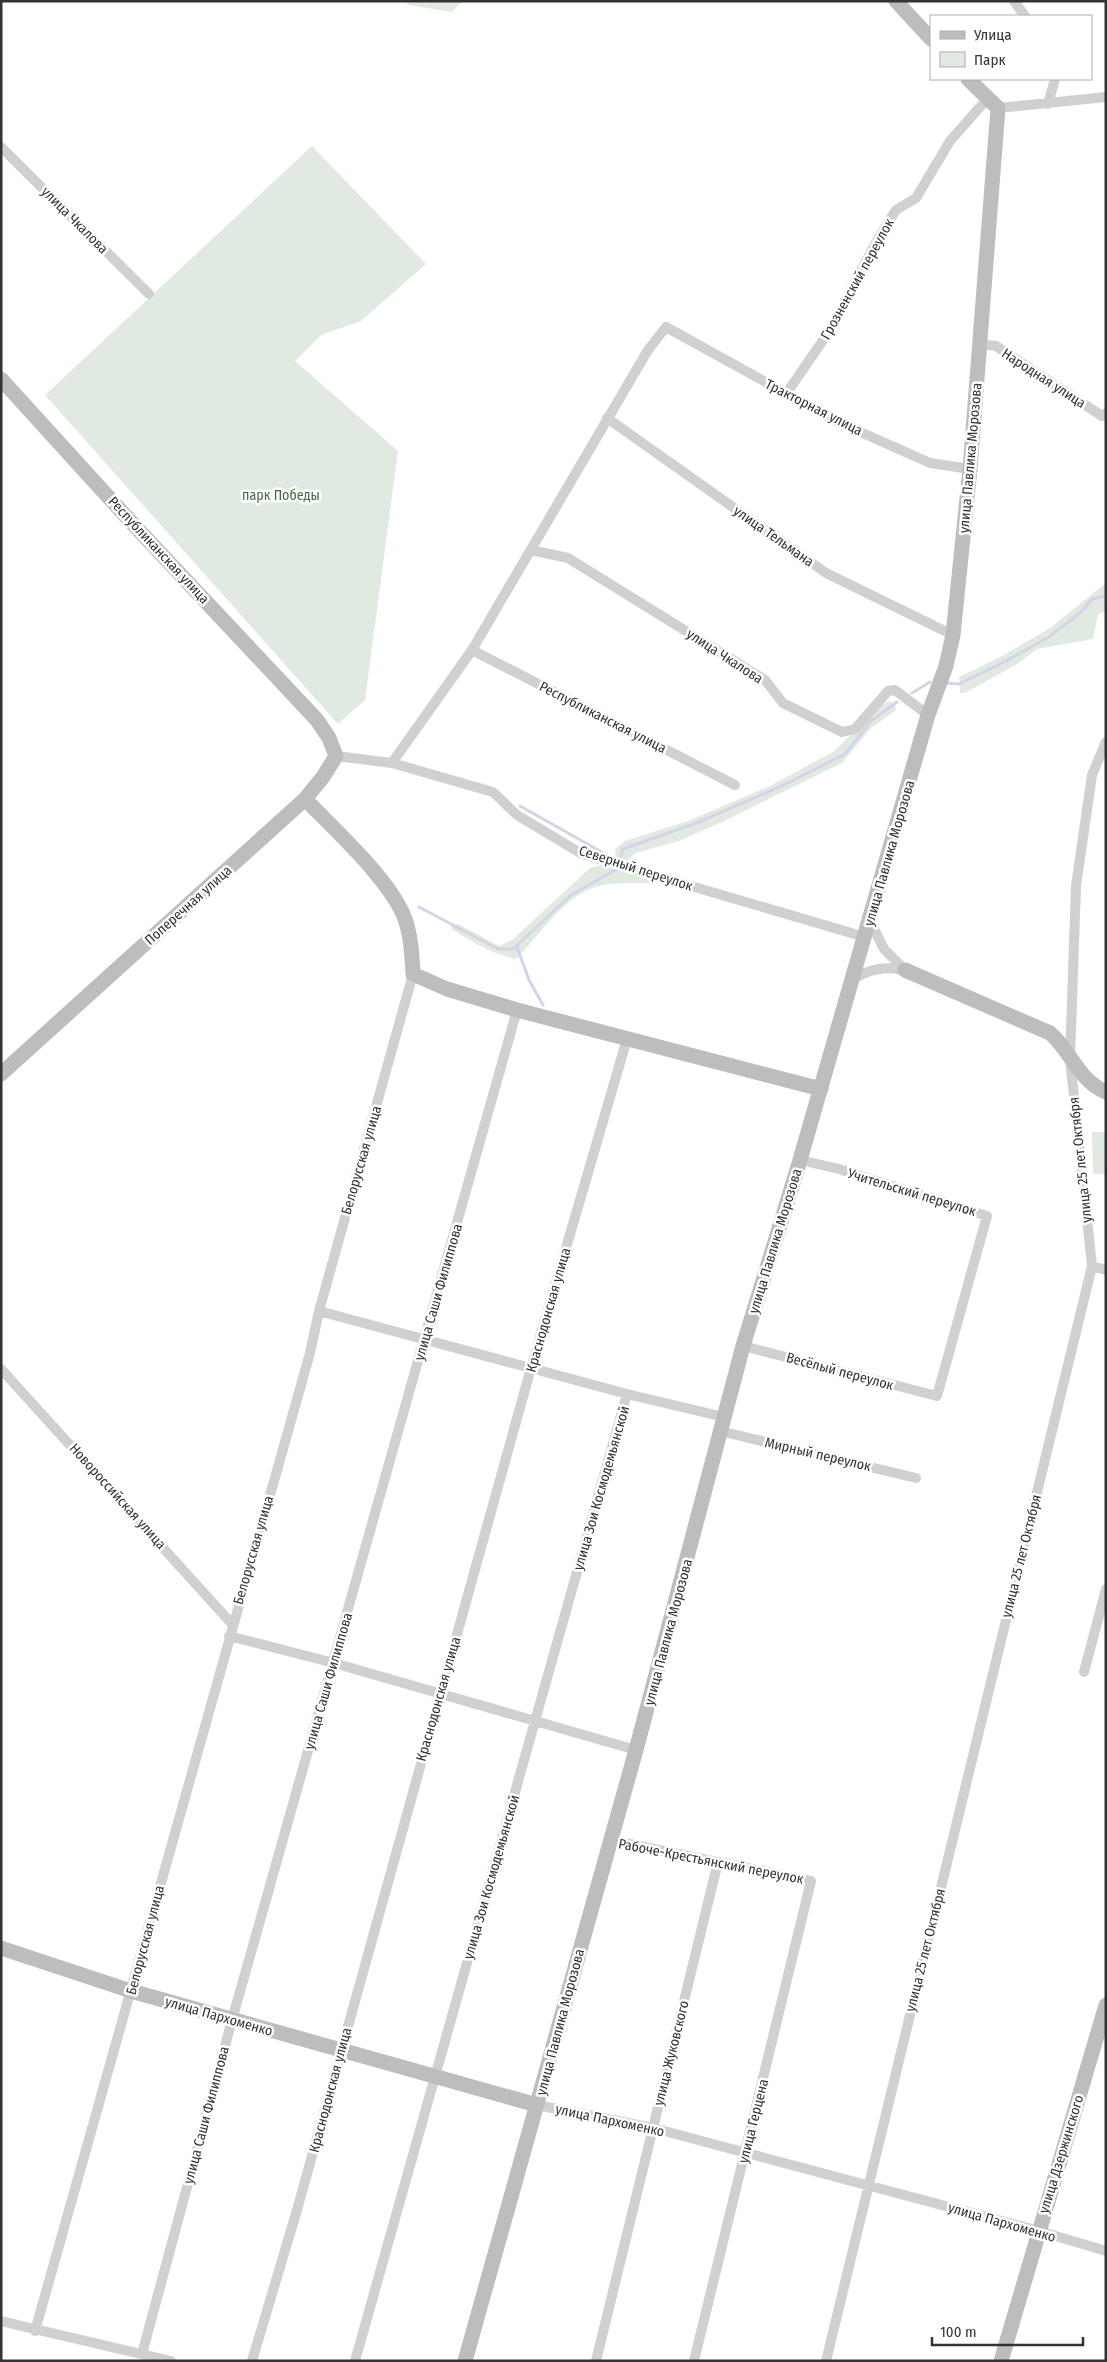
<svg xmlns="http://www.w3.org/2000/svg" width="1107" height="2362" viewBox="0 0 1107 2362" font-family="'Fira Sans Condensed',sans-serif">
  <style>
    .green { fill: #e0eae0 }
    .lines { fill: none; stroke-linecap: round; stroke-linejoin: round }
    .stream { stroke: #d2d5ea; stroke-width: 3 }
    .street { stroke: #d0d0d0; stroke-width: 10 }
    .secondary { stroke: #bdbdbd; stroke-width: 15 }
    .labels { text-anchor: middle; stroke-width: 5; stroke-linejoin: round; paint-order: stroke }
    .street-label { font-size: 14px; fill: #333; stroke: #fff }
    .park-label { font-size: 14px; fill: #446a44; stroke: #fff }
  </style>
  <rect width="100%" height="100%" fill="#fff"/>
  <!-- green -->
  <path class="green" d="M404 1H463L452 12 409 5Z
    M312 146 426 264 361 321 321 335 295 361 398 451 365 700 338 724 45 395Z
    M1106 583V611L1098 614 1093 639 1037 649 1017 664 965 693H960L959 677 1004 655 1050 628Z
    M889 701 895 704 896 710 871 728 842 763 722 822 679 841 636 853 624 863 616 858 615 849 625 841 688 821 770 786 833 752 882 705Z
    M600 865 646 878 650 883C632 884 610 881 592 888 559 902 540 935 516 959 492 954 472 942 452 929V925L458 924 499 946 512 940 590 868Z
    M1092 1132H1106V1174H1093Z"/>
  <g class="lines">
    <!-- stream -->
    <path class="stream" d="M945 683 959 684 1004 662 1049 637 1081 612 1092 599 1106 596
      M912 693 930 682
      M520 806 607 855 620 859
      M620 860 623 849 699 822 784 785 845 754 871 721 897 702
      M419 907 498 949H513L571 895 617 869
      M517 947 529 980 543 1005"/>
    <!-- street -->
    <path class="street" d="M1014 1 1025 16
      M1048 104 1055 79
      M998 108 1106 97
      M1 147 149 294
      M980 344 996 346 1102 416 1106 413
      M786 394 828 333 878 239 896 210 916 198 950 141 987 99
      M607 418 826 573 953 635
      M531 550 568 558 765 680 783 703 842 732 855 729 888 691 895 690 928 715
      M472 650 735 785
      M336 756 392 763 472 650 648 350 666 327 838 422 930 463 970 469
      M392 763 493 792 517 815 582 854 865 937
      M870 921 884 949 905 970
      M853 979C870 969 885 966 904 970
      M1092 1266 1106 1270
      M319 1311 627 1394 724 1417
      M743 1346 937 1396 987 1216 839 1169 800 1160
      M1 1369 232 1624
      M720 1431 916 1478
      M229 1636 334 1663 636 1750
      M1084 1672 1106 1589
      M610 1840 811 1881 694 2361
      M537 2105 653 2128 1039 2231 1106 2251
      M1 2321 171 2361
      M35 2331 310 1353 319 1311 413 974
      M142 2354 232 2020 517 1010
      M252 2361 297 2210 531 1368 627 1039
      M355 2361 627 1394
      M596 2361 718 1862
      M826 2361 1092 1266 1070 1059 1076 886 1092 775 1106 742"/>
    <!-- secondary -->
    <path class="secondary" d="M896 1 931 39
      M1 379 132 523 317 720 329 738 336 756 323 777 305 799 1 1074
      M305 799C335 830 386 876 403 914 411 932 412 955 413 974L447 989 517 1010 821 1089
      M905 970 1050 1033C1071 1051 1078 1080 1106 1092
      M1 1948 131 1991 537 2105
      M465 2361 636 1750 743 1346 800 1160 928 715 946 666 953 635 970 469 998 108 968 79
      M1001 2361 1106 2005"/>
  </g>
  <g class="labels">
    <!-- street labels -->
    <g class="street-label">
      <text transform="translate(75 220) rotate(45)" y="5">улица Чкалова</text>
      <text transform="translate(857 279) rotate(-61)" y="5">Грозненский переулок</text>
      <text transform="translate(1044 378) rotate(33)" y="5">Народная улица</text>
      <text transform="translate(814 407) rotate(27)" y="5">Тракторная улица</text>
      <text transform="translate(970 458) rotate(-85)" y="5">улица Павлика Морозова</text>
      <text transform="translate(774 536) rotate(35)" y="5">улица Тельмана</text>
      <text transform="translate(159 550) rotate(47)" y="5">Республиканская улица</text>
      <text transform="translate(725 656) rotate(33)" y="5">улица Чкалова</text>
      <text transform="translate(603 717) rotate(27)" y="5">Республиканская улица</text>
      <text transform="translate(889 853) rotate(-74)" y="5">улица Павлика Морозова</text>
      <text transform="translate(636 868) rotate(18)" y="5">Северный переулок</text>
      <text transform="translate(188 905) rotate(-42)" y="5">Поперечная улица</text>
      <text transform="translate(361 1160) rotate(-74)" y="5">Белорусская улица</text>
      <text transform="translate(1080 1160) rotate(-96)" y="5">улица 25 лет Октября</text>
      <text transform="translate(912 1192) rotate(17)" y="5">Учительский переулок</text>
      <text transform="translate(775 1241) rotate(-73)" y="5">улица Павлика Морозова</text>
      <text transform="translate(438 1292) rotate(-74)" y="5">улица Саши Филиппова</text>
      <text transform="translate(548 1310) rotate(-74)" y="5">Краснодонская улица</text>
      <text transform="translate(840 1371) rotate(15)" y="5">Весёлый переулок</text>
      <text transform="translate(818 1454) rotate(13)" y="5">Мирный переулок</text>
      <text transform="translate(601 1488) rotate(-74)" y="5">улица Зои Космодемьянской</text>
      <text transform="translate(118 1496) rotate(48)" y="5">Новороссийская улица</text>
      <text transform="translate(253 1550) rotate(-74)" y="5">Белорусская улица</text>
      <text transform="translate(1021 1556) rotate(-76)" y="5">улица 25 лет Октября</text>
      <text transform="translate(668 1632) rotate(-75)" y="5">улица Павлика Морозова</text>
      <text transform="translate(328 1681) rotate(-74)" y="5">улица Саши Филиппова</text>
      <text transform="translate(438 1699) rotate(-74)" y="5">Краснодонская улица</text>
      <text transform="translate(711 1861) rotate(11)" y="5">Рабоче-Крестьянский переулок</text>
      <text transform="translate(491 1877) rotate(-74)" y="5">улица Зои Космодемьянской</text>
      <text transform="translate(145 1940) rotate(-75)" y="5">Белорусская улица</text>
      <text transform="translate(925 1950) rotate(-76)" y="5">улица 25 лет Октября</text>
      <text transform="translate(219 2016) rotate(16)" y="5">улица Пархоменко</text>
      <text transform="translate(560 2022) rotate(-75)" y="5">улица Павлика Морозова</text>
      <text transform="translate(671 2053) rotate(-76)" y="5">улица Жуковского</text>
      <text transform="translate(330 2090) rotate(-75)" y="5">Краснодонская улица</text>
      <text transform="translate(206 2115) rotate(-75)" y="5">улица Саши Филиппова</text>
      <text transform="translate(610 2120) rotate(12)" y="5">улица Пархоменко</text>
      <text transform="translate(753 2121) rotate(-76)" y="5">улица Герцена</text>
      <text transform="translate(1061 2154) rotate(-73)" y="5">улица Дзержинского</text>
      <text transform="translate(1002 2222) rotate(16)" y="5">улица Пархоменко</text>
    </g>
    <!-- park labels -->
    <g class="park-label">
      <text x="281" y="500">парк Победы</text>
    </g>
  </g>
  <!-- border -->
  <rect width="1107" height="2362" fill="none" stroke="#333333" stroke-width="5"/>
  <!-- legend -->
  <rect x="930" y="15" width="162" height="65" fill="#ffffff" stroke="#adadad"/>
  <rect x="940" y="31" width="25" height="8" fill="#bdbdbd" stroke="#adadad"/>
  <text x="974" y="40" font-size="15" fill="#333333">Улица</text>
  <rect x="940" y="52" width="25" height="15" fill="#e0eae0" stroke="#adadad"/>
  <text x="974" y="65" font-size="15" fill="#333333">Парк</text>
  <!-- scale -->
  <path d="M932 2337v8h151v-8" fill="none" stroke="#333333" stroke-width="2.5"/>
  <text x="940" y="2337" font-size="15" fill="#333333" stroke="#ffffff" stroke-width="4" paint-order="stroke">100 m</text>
</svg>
